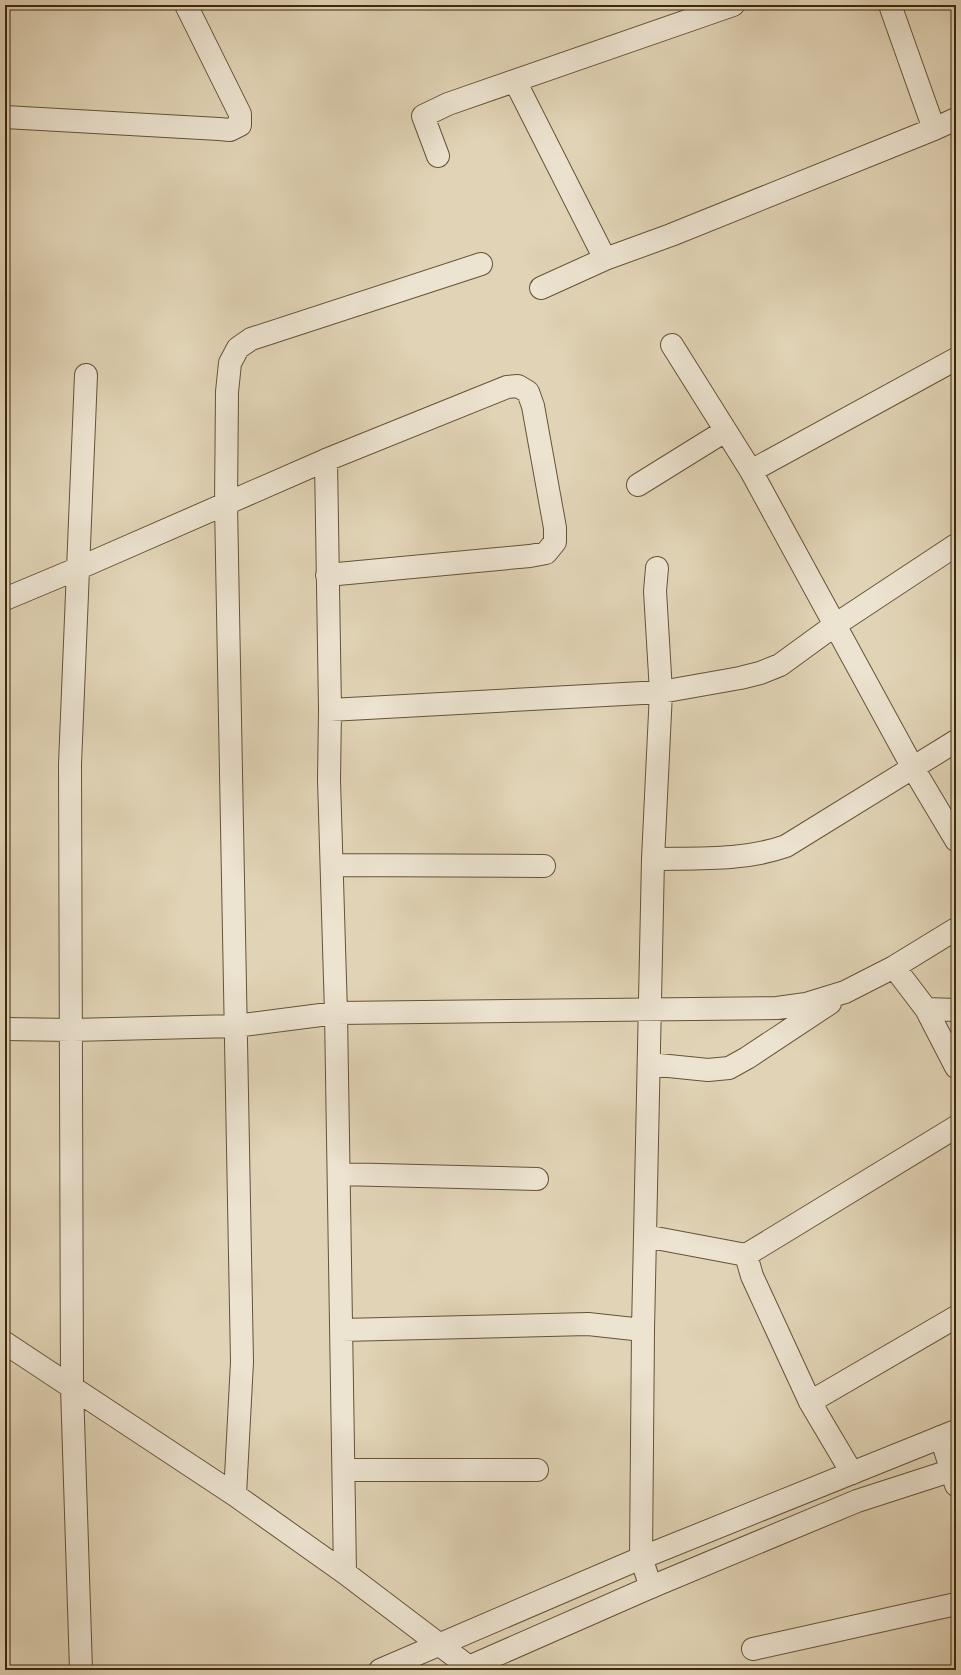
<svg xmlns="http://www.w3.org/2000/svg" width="961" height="1675" viewBox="0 0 961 1675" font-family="Vollkorn,serif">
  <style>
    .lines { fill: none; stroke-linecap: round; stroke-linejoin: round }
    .minor-casing { stroke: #665336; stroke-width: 24 }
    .tertiary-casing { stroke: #665336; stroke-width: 24 }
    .minor { stroke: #ece3d0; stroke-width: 22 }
    .tertiary { stroke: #ece3d0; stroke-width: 22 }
  </style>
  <rect width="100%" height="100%" fill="#e1d4b6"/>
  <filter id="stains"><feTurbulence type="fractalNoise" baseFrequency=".005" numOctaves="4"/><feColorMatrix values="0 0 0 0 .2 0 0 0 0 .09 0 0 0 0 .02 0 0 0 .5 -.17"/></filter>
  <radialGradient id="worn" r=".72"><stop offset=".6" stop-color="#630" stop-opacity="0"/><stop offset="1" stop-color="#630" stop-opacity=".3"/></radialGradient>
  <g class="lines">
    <defs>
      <path id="minor" d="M890 5 934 129
        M515 81 605 259
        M5 117 219 129 230 130 240 125V114L186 5
        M438 156 423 116 448 104 733 5
        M541 288 605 259 671 235 934 129 956 119
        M672 345 751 471 956 359
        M326 460 330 710 329 780 336 1013 345 1573
        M751 471 913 768 956 840
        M638 485 725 431
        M5 599 79 568 326 460 507 387 518 386 528 392 533 406 555 528V542L546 553 530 556 327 575
        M330 710 661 692 740 678 760 673 780 665 835 625 956 545
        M653 859C697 858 744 861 786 846L956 741
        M332 865 544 866
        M894 967 926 1009 956 1067
        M926 1009 956 1010
        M5 1029 72 1030 235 1026 336 1013 777 1008 806 1004 845 992 894 967 956 929
        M649 1064 708 1070 729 1068 747 1058 830 1003
        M339 1174 537 1179
        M645 1236 746 1255
        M342 1330 588 1324 643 1330
        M5 1343 235 1495
        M810 1402 956 1317
        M941 1437 956 1485
        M344 1470H537
        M852 1473 810 1402 752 1276 746 1255 956 1127
        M651 1587 641 1558 643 1330 653 859 661 692 655 591 657 568
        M753 1649 956 1604
        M469 1667 345 1573 235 1495 242 1362 226 504 227 392 230 363 238 348 251 339 481 264
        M81 1670 72 1388 70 764 86 375"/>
      <path id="tertiary" d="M380 1670 641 1558 956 1431
        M462 1670 651 1587 857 1501 956 1469"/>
    </defs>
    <!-- minor casing -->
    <use href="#minor" class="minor-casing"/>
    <!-- tertiary casing -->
    <use href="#tertiary" class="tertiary-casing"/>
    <!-- minor -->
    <use href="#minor" class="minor"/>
    <!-- tertiary -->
    <use href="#tertiary" class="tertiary"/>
  </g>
  <!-- margin -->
  <rect width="961" height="1675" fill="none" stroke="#e1d4b6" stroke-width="20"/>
  <rect x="6" y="6" width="949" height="1663" fill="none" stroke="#3d280b" stroke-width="2"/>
  <rect x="10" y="10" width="941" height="1655" fill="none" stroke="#3d280b"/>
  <rect width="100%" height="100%" filter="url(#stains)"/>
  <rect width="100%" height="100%" fill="url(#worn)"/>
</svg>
